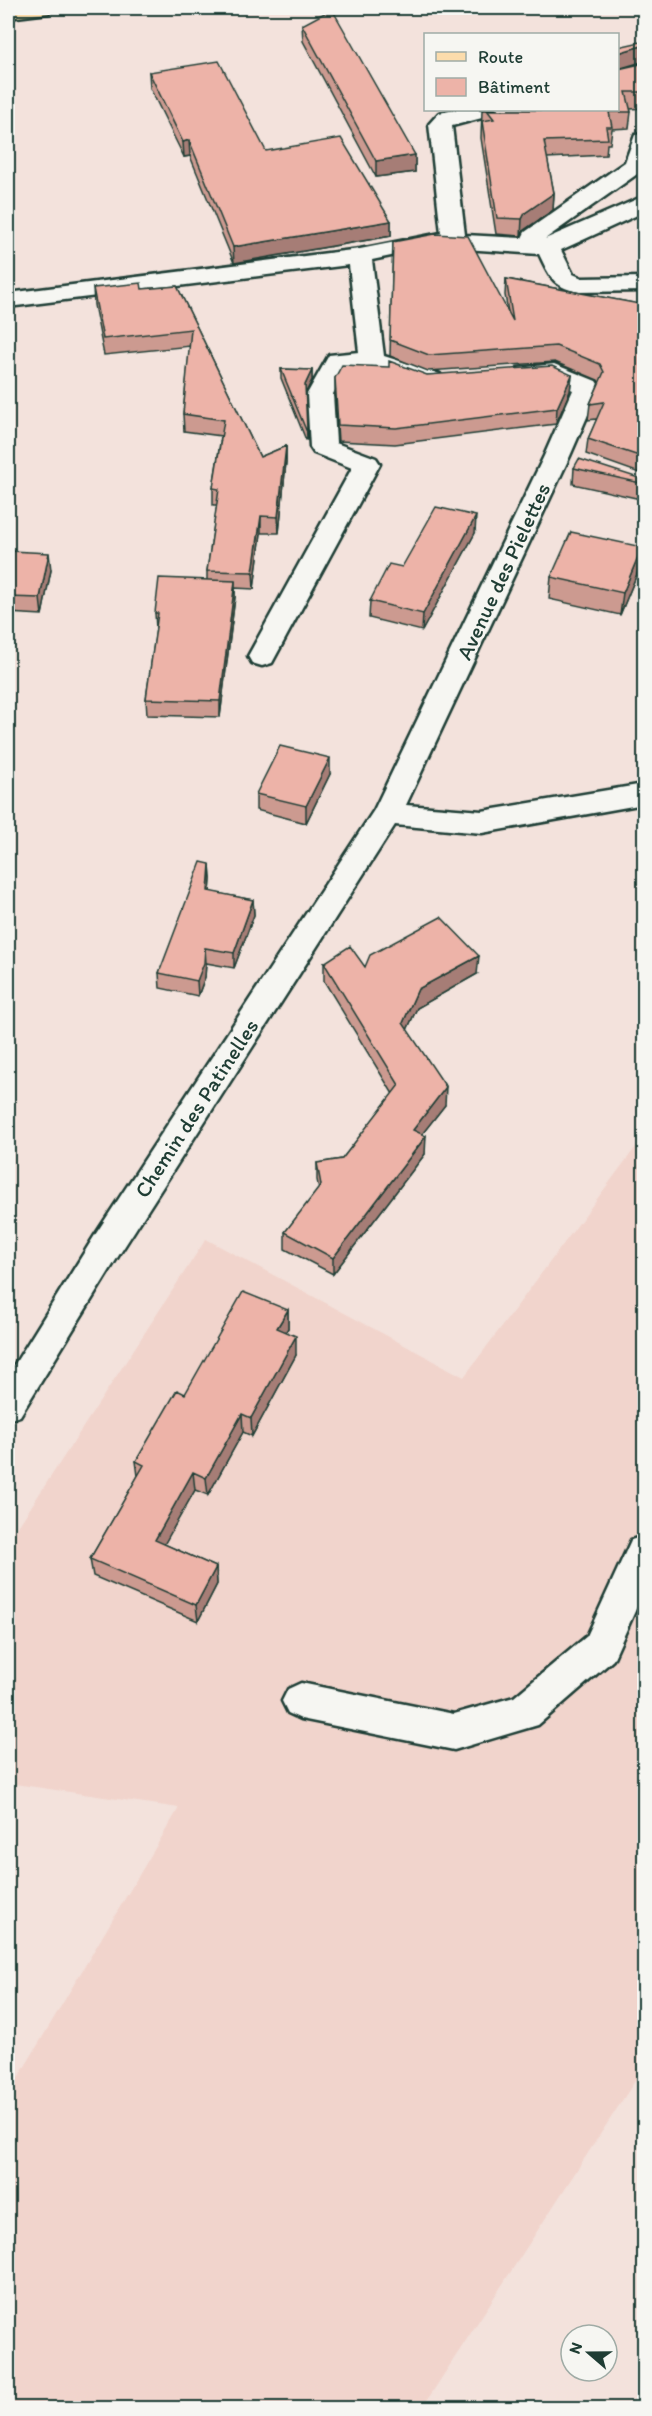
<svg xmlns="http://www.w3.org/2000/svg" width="652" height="2416" viewBox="0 0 652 2416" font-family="Itim,sans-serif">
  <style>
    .built { fill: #f1d4cc }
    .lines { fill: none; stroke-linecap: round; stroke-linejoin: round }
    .minor-casing { stroke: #1f3d34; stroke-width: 5 }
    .major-casing { stroke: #1f3d34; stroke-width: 5 }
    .minor { fill: #f6f6f2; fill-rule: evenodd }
    .major { fill: #fcdcac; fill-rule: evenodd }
    .wall { fill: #cc9a90; stroke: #1f3d34; stroke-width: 1.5 }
    .shaded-wall { fill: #a67d76; stroke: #1f3d34; stroke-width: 1.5 }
    .building { fill: #edb3a8; stroke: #1f3d34; stroke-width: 1.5 }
    .labels { text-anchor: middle; stroke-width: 5; stroke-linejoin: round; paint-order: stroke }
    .street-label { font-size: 22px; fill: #1f3d34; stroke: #f6f6f2 }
  </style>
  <rect width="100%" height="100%" fill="#f3e2dc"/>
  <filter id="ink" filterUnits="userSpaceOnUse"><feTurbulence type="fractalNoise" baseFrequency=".0167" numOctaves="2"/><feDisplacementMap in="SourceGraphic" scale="12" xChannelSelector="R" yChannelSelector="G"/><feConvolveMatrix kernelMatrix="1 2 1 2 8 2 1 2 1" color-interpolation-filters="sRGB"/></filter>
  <g filter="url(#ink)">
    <!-- built -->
    <path class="built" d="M644 1136V2067L422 2408H8V2095L179 1808 8 1783V1542L206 1239 464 1377Z"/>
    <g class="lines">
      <defs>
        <path id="minor" d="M455 110H496L493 115 452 126 465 235 522 238 525 232 625 162 635 135 644 134 643 170 545 239 644 196V212L561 250 573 274 582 278 644 277V291L578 292C552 286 550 276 539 254L434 247 372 260 384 356 440 374 444 380 440 386 431 388 370 368H346L333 394 336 443 376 458 380 464 272 663 262 666 252 663 248 656 352 468 314 453 310 447 307 394 329 355 359 352 349 265 8 307V293L360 249 441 233 429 124 439 113Z
          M554 364 596 381 600 387 570 456 406 805 482 811 644 784V804L482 833 395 825 119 1255 20 1416 8 1420V1375L95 1235 374 810 544 456 573 390 551 380 527 382 518 380 514 374 518 368Z
          M644 1536V1591L613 1660 538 1725 454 1750 301 1719 288 1713 282 1701 288 1689 301 1683 454 1714 514 1697 587 1636 631 1540Z"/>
        <path id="major" d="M8 8H52L49 13 8 18Z"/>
      </defs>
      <!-- minor casing -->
      <use href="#minor" class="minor-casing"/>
      <!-- major casing -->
      <use href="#major" class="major-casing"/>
      <!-- minor -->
      <use href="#minor" class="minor"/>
      <!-- major -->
      <use href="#major" class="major"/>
    </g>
    <!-- wall -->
    <path class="wall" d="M643 19H645V39L641 36Z
      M302 25 415 155V172L376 177 303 41Z
      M618 47 645 61 619 69 645 63V108L630 109 631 112 629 128 612 129 610 144H607L606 155 547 158 554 193 553 210 524 230 521 236 496 234 481 138 482 110H618Z
      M149 72 266 151 391 221V236L234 263 190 156 184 157 150 88Z
      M393 242 508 312 505 295 506 279 645 305V475L586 454 588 439 597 419 588 420 590 404 599 383 598 380 555 362 428 371 390 356Z
      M177 286 260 457 286 446V462L279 533H261L254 589 235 588V597L220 717 147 715 146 699 156 629 155 613 207 580V571L217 505H213V488L221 436 184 431 183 414 190 346 104 355 94 305 93 288 142 289Z
      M281 369 312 370V380L305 393 307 440H306L281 378Z
      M427 375H572L570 391 556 424 395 444 338 441 335 394V378Z
      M574 468 645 480V500L573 484Z
      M475 533 422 631 369 618 370 601 402 567Z
      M8 562 51 570 42 615 8 613Z
      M639 569 620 615 549 599 551 577Z
      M330 774 306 823 256 810V794Z
      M210 864 211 879 210 892 253 900 254 915 234 968 206 963 205 977 198 996 160 988 159 973Z
      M324 963 365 967 477 974 417 1008 407 1030 445 1105 422 1134 425 1154 333 1274 285 1249V1232L319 1189 317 1180V1163L342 1159 393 1094 324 981Z
      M288 1310V1328L286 1332 296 1355 252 1436 243 1432 208 1495 195 1490 164 1544 216 1567 217 1584 198 1621 93 1576 90 1559 138 1476 136 1461 185 1394Z"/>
    <!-- shaded-wall -->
    <path class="shaded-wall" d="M645 45V61L618 69V53Z
      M189 140 190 156 184 157 183 142Z
      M415 155V172L376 177V161Z
      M554 193 553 210 524 230 521 236 522 219 525 213Z
      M391 221V236L234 263 233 247Z
      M312 370V380L305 394V385Z
      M572 375 570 391 556 424 557 408Z
      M286 446V462L279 533 278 517Z
      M261 516V533L254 589 253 572Z
      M476 516 475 533 422 631 423 614Z
      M642 547 639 569 620 615 623 593Z
      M49 553 51 570 42 615 40 598Z
      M235 581V597L220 717V701Z
      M330 758V774L306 823V806Z
      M210 864 211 879 209 906 208 891Z
      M253 900 254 915 234 968V953Z
      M205 948 206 963 205 977 198 996 197 981Z
      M479 956 477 974 417 1008 402 1041 403 1023 418 989Z
      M446 1087 445 1105 412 1147 413 1130Z
      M426 1136 425 1154 333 1274V1258Z
      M288 1310V1328L277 1347V1328Z
      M296 1336V1355L252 1436 251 1418Z
      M242 1414 243 1432 208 1495 206 1478Z
      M193 1472 195 1490 157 1557 155 1540Z
      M216 1567 217 1584 198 1621 196 1605Z"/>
    <!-- building -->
    <path class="building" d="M332 9 415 155 376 161 302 25Z
      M645 41V45L618 53V47Z
      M618 54V69L645 63V92H626L631 112H609L612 127H606L608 139 544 141 554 193 525 213 522 219 497 218 482 121 494 119 487 110H618Z
      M219 61 266 151 341 138 391 221 233 247 189 140 183 142 149 72Z
      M435 234 468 236 513 321 506 279 645 305V458L588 439 604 402 590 404 604 372 600 364 556 346 429 355 390 340 393 242Z
      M141 283 142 289 177 286 260 457 286 446 278 517 261 516 253 572 207 571 219 489 213 488 224 420 183 414 191 329 103 339 93 288Z
      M389 361 427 375 552 366 572 375 557 408 396 428 338 425 335 378 342 365 389 367Z
      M281 369 312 370 305 385 307 430H306Z
      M579 459 645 480V484L574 468Z
      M436 507 476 516 423 614 370 601 389 564 402 567Z
      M571 532 642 547 623 593 551 577Z
      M10 551 49 553 40 598 8 597V562Z
      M159 578 235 581 220 701 146 699 158 613H155Z
      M280 746 330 758 306 806 256 794Z
      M201 862 210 864 208 891 253 900 234 953 205 948 204 963 197 981 159 973Z
      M441 917 479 956 418 989 403 1023 446 1087 413 1130 426 1136 333 1258 285 1232 321 1185 317 1163 342 1159 399 1085 324 963 350 946 365 967 370 955Z
      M243 1292 288 1310 277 1328 296 1336 251 1418 242 1414 206 1478 193 1472 155 1540 216 1567 196 1605 90 1559 144 1465 136 1461 177 1390 185 1394Z"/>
  </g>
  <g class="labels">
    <!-- street labels -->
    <g class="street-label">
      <text transform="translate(503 571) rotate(-65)" y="8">Avenue des Pielettes</text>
      <text transform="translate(196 1108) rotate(-57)" y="8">Chemin des Patinelles</text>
    </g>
  </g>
  <!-- margin -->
  <rect width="652" height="2416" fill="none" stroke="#f6f6f2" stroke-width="30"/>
  <rect x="15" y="15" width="622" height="2386" fill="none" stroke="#1f3d34" stroke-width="2" filter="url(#ink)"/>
  <!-- legend -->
  <rect x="424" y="33" width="195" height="78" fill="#f6f6f2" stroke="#a0aca6" stroke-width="1.5"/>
  <rect x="436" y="52" width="30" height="9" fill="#fcdcac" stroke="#a0aca6" stroke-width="1.5"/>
  <text x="478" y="63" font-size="18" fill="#1f3d34">Route</text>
  <rect x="436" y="78" width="30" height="18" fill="#edb3a8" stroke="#a0aca6" stroke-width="1.5"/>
  <text x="478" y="93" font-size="18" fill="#1f3d34">Bâtiment</text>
  <!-- north arrow -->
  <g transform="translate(589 2353) rotate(290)"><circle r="28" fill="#f6f6f2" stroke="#a0aca6" stroke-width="1.5"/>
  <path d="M0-4.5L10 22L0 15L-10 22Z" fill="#1f3d34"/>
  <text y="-9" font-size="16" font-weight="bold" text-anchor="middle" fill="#1f3d34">N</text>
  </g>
</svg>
